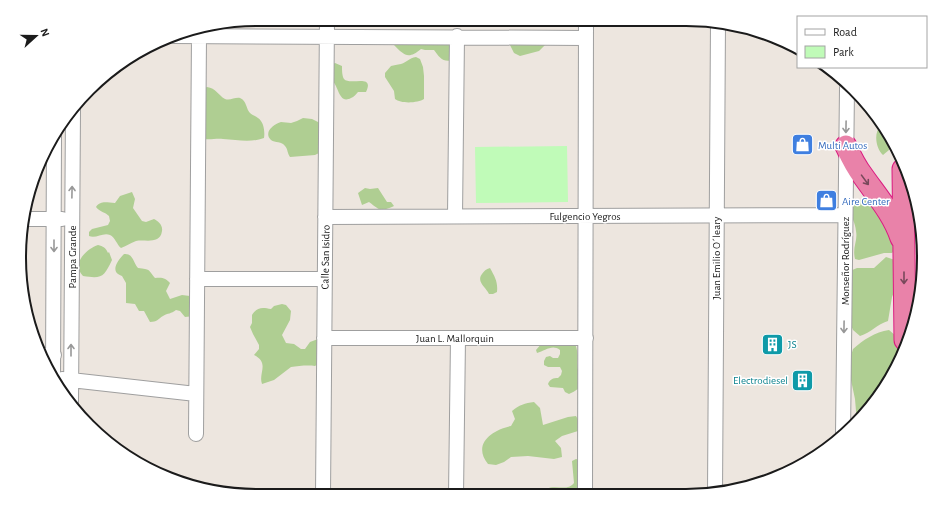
<svg xmlns="http://www.w3.org/2000/svg" width="943" height="515" viewBox="0 0 943 515" font-family="'Alegreya Sans',sans-serif">
  <style>
    .forest { fill: #afce92 }
    .park { fill: #c0fbb8 }
    .lines { fill: none; stroke-linecap: round; stroke-linejoin: round }
    .minor-casing { stroke: #9f9f9f; stroke-width: 16 }
    .highway-casing { stroke: #db1c82; stroke-width: 23 }
    .minor { stroke: #fff; stroke-width: 14 }
    .highway { stroke: #e982a9; stroke-width: 21 }
    .oneway { stroke: #989898 }
    .oneway2 { stroke: #78495b }
    .labels { text-anchor: middle; stroke-width: 3; stroke-linejoin: round; paint-order: stroke }
    .shop-label { font-size: 11px; fill: #366cbe; stroke: #fff; text-anchor: start }
    .street-label { font-size: 11px; fill: #1b1b1b; stroke: #fff }
    .culture-label { font-size: 11px; fill: #0d838f; stroke: #fff; text-anchor: start }
    .rim { fill: none; stroke: #1b1b1b; stroke-width: 2 }
  </style>
  <rect width="100%" height="100%" fill="#ede6df"/>
  <!-- forest -->
  <path class="forest" d="M507 39 544 42 545 45 539 51 520 56 514 53Z
    M396 40 449 41 453 60C443 63 439 57 434 50H425L421 49C408 60 404 55 394 45Z
    M416 57 420 59 423 67 424 76V99C418 103 401 104 395 99L394 91 385 77V73L391 66C394 65 397 65 401 64 407 62 409 58 416 57Z
    M335 63 342 66C342 70 342 76 344 79 350 86 375 73 366 92H358C356 94 354 97 351 98 338 105 339 84 331 80V65Z
    M207 87C216 88 218 95 225 99 230 101 235 97 240 98 247 101 246 109 250 113 252 115 256 116 258 118 264 122 265 132 264 138 250 143 238 140 223 139 217 138 211 140 204 139 197 124 187 113 196 98 199 92 201 90 207 87Z
    M303 118 312 119 320 123 321 150 319 153 315 155 290 157C287 153 288 149 285 146 282 141 275 143 271 140 263 132 274 124 281 122 284 122 288 123 291 123 295 122 299 120 303 118Z
    M881 126 888 140 889 150 883 155C876 149 873 132 881 126Z
    M365 188 370 189 378 188 387 202H391L394 206C380 212 381 211 369 202L362 205 358 193Z
    M132 192 135 199 133 208 142 221 146 222 154 219C158 221 163 225 162 231 160 245 145 239 136 241 130 243 127 246 121 248 117 245 115 237 110 235 103 232 96 239 89 236V232L92 229 108 225 110 221 109 216C105 212 100 212 96 207 101 200 107 203 115 203L120 196Z
    M893 197 895 250 892 253H884L859 260 855 259C852 247 858 241 856 231 855 219 848 216 853 203L864 199 872 203 885 198Z
    M98 245C103 246 106 248 108 253L109 252 112 260C104 277 102 279 83 276 71 264 86 249 98 245Z
    M124 254C133 253 133 262 138 268 151 270 147 268 155 278 162 277 166 278 170 283L166 291 170 299 182 295 190 296 194 316 185 317 180 311 176 310C171 314 168 313 163 316 158 319 157 322 150 322L144 311H139L135 304 126 303V283L122 276C109 272 118 260 124 254Z
    M886 257 895 260 901 275 892 297 888 321C877 324 871 333 860 336L853 330 846 314 850 271 857 268H874Z
    M490 268C495 277 498 282 497 292L493 294H489C486 287 476 282 482 274 484 271 486 269 490 268Z
    M282 304 286 305 291 311 290 320 282 335 286 343 294 344 301 349H305L310 342 318 339 319 363 315 366C308 365 298 366 291 367L274 380 262 384C258 373 270 363 254 355L259 349V345L253 334 250 327 252 323V315C257 307 262 307 271 309L274 306Z
    M889 330 896 336 902 348 892 377 857 423 855 399 848 366 853 349C863 340 875 332 889 330Z
    M574 341C580 355 576 358 578 370 579 375 582 380 580 386 578 390 573 392 569 394L565 392 563 388 550 387 548 384C550 379 553 378 558 378L561 375 562 371 560 367H548L544 365V361L546 357 550 356 553 358H558L560 354V350C552 344 545 351 537 353L536 350 542 343Z
    M534 402 540 408 543 425 568 417 576 416 580 423 578 431 562 436 555 441 561 448 562 457 554 459 528 456 511 457 504 462 496 465 488 464C472 444 492 430 511 426L515 419 512 411C519 405 525 403 534 402Z
    M576 459 580 460 581 494 546 495V489C556 484 567 492 574 483L572 461Z"/>
  <!-- park -->
  <path class="park" d="M567 146 568 202 476 203 475 147Z"/>
  <g class="lines">
    <defs>
      <path id="minor" d="M173 36 586 38
        M455 216 457 36
        M325 217 845 215
        M25 219H62
        M197 279H324
        M324 338H586
        M41 355H54
        M53 375 54 137
        M62 379 196 394
        M71 403 73 110
        M196 434 199 36
        M843 435 847 88
        M585 494 586 19
        M715 494 718 22
        M323 495 327 19
        M456 495 458 338"/>
      <path id="highway" d="M846 146C851 157 856 167 863 176 877 196 893 214 901 238
        M903 169 905 340"/>
    </defs>
    <!-- minor casing -->
    <use href="#minor" class="minor-casing"/>
    <!-- highway casing -->
    <use href="#highway" class="highway-casing"/>
    <!-- minor -->
    <use href="#minor" class="minor"/>
    <!-- highway -->
    <use href="#highway" class="highway"/>
  </g>
  <!-- one-way arrows -->
  <defs><path id="oneway-shaft" d="M-6 0H5M1.5-3L5.5 0L1.5 3" fill="none" stroke-width="1.6" stroke-linecap="round" stroke-linejoin="round"/></defs>
  <g class="oneway">
    <use href="#oneway-shaft" transform="translate(846 127) rotate(91)"/>
    <use href="#oneway-shaft" transform="translate(72 192) rotate(-89)"/>
    <use href="#oneway-shaft" transform="translate(54 246) rotate(90)"/>
    <use href="#oneway-shaft" transform="translate(844 327) rotate(91)"/>
    <use href="#oneway-shaft" transform="translate(71 350) rotate(-90)"/>
  </g>
  <g class="oneway2">
    <use href="#oneway-shaft" transform="translate(865 180) rotate(54)"/>
    <use href="#oneway-shaft" transform="translate(904 278) rotate(90)"/>
  </g>
  <!-- icons -->
  <defs>
    <symbol id="shop-square" viewBox="-11 -11 22 22"><rect x="-9" y="-9" width="18" height="18" rx="4" fill="#3f7fe0" stroke="#fff"/><path d="M-5-2.5h2.3a2.7 3.5 0 0 1 5.4 0H5L5.5 6h-11ZM-1.5-2.5h3a1.5 2.3 0 0 0-3 0Z" fill="#fff"/></symbol>
    <symbol id="building-square" viewBox="-11 -11 22 22"><rect x="-9" y="-9" width="18" height="18" rx="4" fill="#0f9aa8" stroke="#fff"/><path d="M-4-6H4V6H1V3H-1V6H-4ZM-2.5-4.3h1.7v1.8h-1.7ZM.8-4.3h1.7v1.8H.8ZM-2.5-1h1.7V.8h-1.7ZM.8-1h1.7V.8H.8Z" fill="#fff"/></symbol>
  </defs>
  <g fill-rule="evenodd">
    <use href="#shop-square" x="790" y="132" width="25" height="25"/>
    <use href="#shop-square" x="814" y="188" width="25" height="25"/>
    <use href="#building-square" x="760" y="332" width="25" height="25"/>
    <use href="#building-square" x="790" y="368" width="25" height="25"/>
  </g>
  <g class="labels">
    <!-- shop labels -->
    <g class="shop-label">
      <text x="818" y="149">Multi Autos</text>
      <text x="842" y="205">Aire Center</text>
    </g>
    <!-- street labels -->
    <g class="street-label">
      <text x="585" y="220">Fulgencio Yegros</text>
      <text transform="translate(72 257) rotate(-90)" y="4">Pampa Grande</text>
      <text transform="translate(325 257) rotate(-89)" y="4">Calle San Isidro</text>
      <text transform="translate(716 258) rotate(-90)" y="4">Juan Emilio O´leary</text>
      <text transform="translate(845 261) rotate(-90)" y="4">Monseñor Rodríguez</text>
      <text x="455" y="342">Juan L. Mallorquin</text>
    </g>
    <!-- culture labels -->
    <g class="culture-label">
      <text x="788" y="348">JS</text>
      <text x="788" y="384" text-anchor="end">Electrodiesel</text>
    </g>
  </g>
  <!-- crop -->
  <path d="M0 0H943V515H0ZM257 26H686A231 231 0 0 1 917 257V258A231 231 0 0 1 686 489H257A231 231 0 0 1 26 258V257A231 231 0 0 1 257 26Z" fill="#fff" fill-rule="evenodd"/>
  <path class="rim" d="M257 26H686A231 231 0 0 1 917 257V258A231 231 0 0 1 686 489H257A231 231 0 0 1 26 258V257A231 231 0 0 1 257 26Z"/>
  <!-- legend -->
  <rect x="797" y="16" width="130" height="52" fill="#ffffff" stroke="#a4a4a4"/>
  <rect x="805" y="29" width="20" height="6" fill="#ffffff" stroke="#a4a4a4"/>
  <text x="833" y="36" font-size="12" fill="#1b1b1b">Road</text>
  <rect x="805" y="46" width="20" height="12" fill="#c0fbb8" stroke="#a4a4a4"/>
  <text x="833" y="56" font-size="12" fill="#1b1b1b">Park</text>
  <!-- north arrow -->
  <g transform="translate(36 36) rotate(69)" stroke="#ffffff" stroke-width="3" paint-order="stroke">
  <path d="M0-3L7 15L0 10L-7 15Z" fill="#1b1b1b"/>
  <text y="-6" font-size="11" font-weight="bold" text-anchor="middle" fill="#1b1b1b">N</text>
  </g>
</svg>
